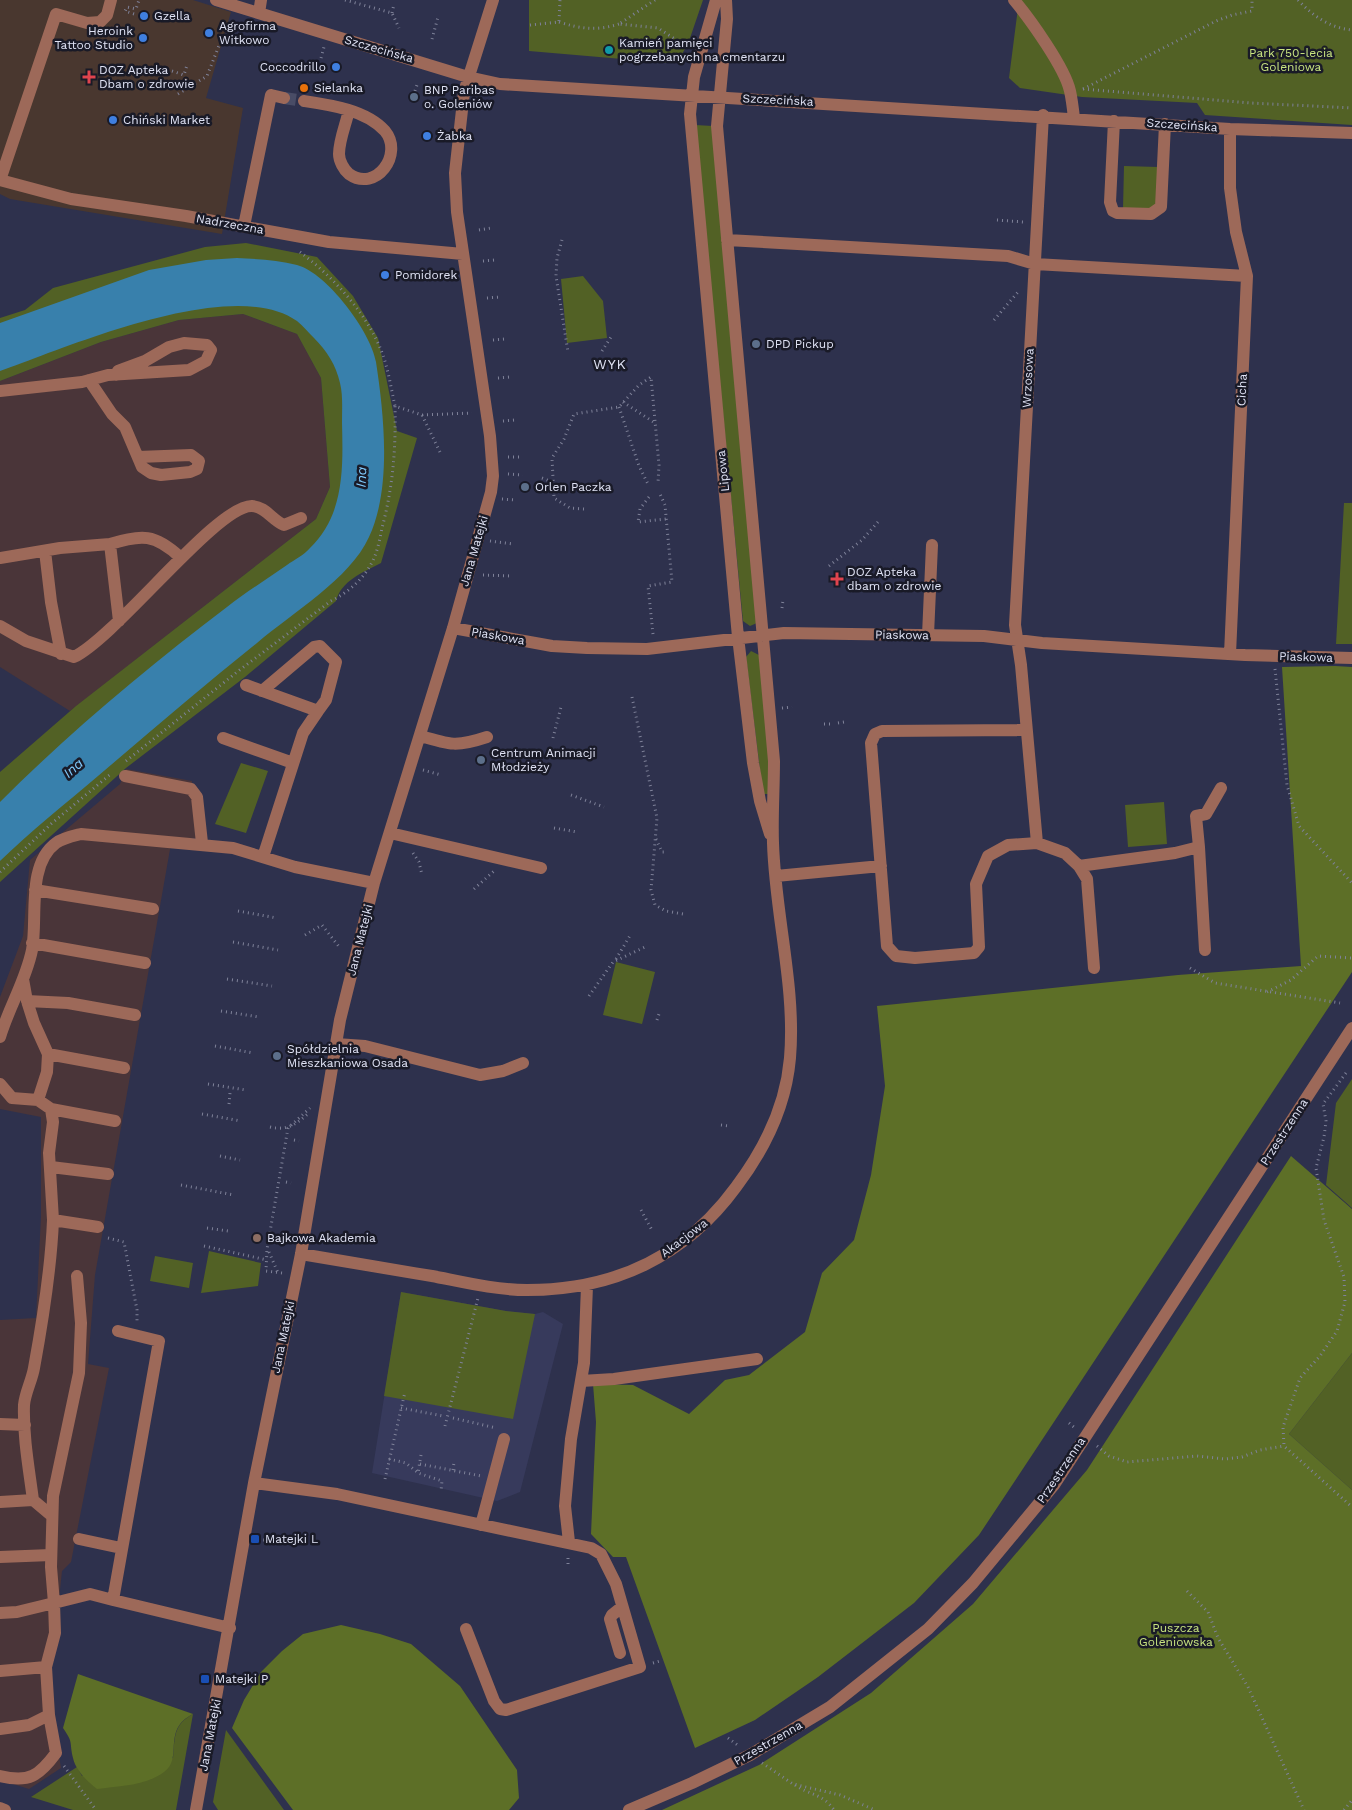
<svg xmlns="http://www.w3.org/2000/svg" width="1352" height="1810" viewBox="0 0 1352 1810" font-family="'Work Sans',sans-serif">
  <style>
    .commercial { fill: #49372f }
    .industrial { fill: #4a3539 }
    .built { fill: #373a5c }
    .green { fill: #526125 }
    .forest { fill: #5d6f27 }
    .water { fill: #3880ac }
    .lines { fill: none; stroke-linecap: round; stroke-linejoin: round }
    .minor-tunnel { stroke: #494c66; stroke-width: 12; stroke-dasharray: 12 6; stroke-linecap: butt }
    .path { stroke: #7f8299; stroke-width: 3; stroke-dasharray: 1 4; stroke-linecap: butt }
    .minor { stroke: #9d6959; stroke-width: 12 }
    .shop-dot { fill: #3f7fe0; stroke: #191a27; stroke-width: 2 }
    .culture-dot { fill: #0f9aa8; stroke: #191a27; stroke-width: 2 }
    .health-dot { fill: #e0444e; stroke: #191a27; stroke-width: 2 }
    .food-dot { fill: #e8710a; stroke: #191a27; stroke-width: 2 }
    .service-dot { fill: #5c6f8a; stroke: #191a27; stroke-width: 2 }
    .education-dot { fill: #8d6e63; stroke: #191a27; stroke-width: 2 }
    .transit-dot { fill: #1a4fb4; stroke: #191a27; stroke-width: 2 }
    .labels { text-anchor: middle; stroke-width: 5; stroke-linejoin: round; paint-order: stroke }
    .poi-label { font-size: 12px; fill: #e0e3f5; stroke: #191a27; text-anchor: start }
    .street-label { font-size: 12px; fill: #e0e3f5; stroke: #191a27 }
    .park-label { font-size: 12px; fill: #c8e480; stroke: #191a27 }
    .neighbourhood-label { font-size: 14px; letter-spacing: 1px; fill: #e0e3f5; stroke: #191a27 }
    .water-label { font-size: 14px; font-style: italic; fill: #81ccfe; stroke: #191a27 }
  </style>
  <rect width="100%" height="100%" fill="#2e314d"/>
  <!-- commercial -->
  <path class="commercial" d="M0 0H193L231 12 206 98 243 108 222 234 10 199 0 194Z"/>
  <!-- industrial -->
  <path class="industrial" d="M243 314 297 334 321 378 330 487 316 519 70 711 0 667V381L101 342 179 320Z
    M126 769 192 781 196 838H172L95 1275 88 1364 109 1368 71 1562 62 1571 52 1665V1713L61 1768 29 1789 0 1780V1320L36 1318 41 1216V1117L0 1109V997L23 936 30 860 120 784Z"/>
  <!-- built -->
  <path class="built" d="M401 1292 506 1311 535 1314 543 1312 563 1324 520 1492 497 1501 372 1473Z"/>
  <!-- green -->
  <path class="green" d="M529 0H703L689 41 679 60 669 63 529 51Z
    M1019 0H1352V125L1205 115 1197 103 1082 97 1020 88 1009 78Z
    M695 125 713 126 757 623 750 626 743 621Z
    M1124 166 1158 167 1157 205 1149 211 1123 209Z
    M246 243 317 257 353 296 378 338 397 431 417 438 381 563C363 572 341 581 336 601L245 677 126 768 0 882V772L76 706 316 519 330 487 321 378 297 334 243 314 179 320 101 342 0 381V318L25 310 53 288 205 247Z
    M583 276 603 301 607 338 567 343 561 279Z
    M1344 503H1352V644H1336Z
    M751 651 759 655 772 788 768 794H763L746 657Z
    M241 763 268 771 246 833 215 824Z
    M1164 802 1167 844 1128 847 1125 805Z
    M616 962 655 972 642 1024 603 1015Z
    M1352 1079V1208L1326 1185 1336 1103Z
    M209 1251 261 1263 258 1286 201 1293Z
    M155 1256 193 1263 189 1288 150 1281Z
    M401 1292 506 1311 535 1314 513 1419 384 1396Z
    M1352 1353V1490L1289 1434Z
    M193 1714 176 1810H73L31 1797 77 1767 82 1776 173 1758C175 1737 173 1725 193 1714Z
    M226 1730 284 1810H218L213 1802Z"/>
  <!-- forest -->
  <path class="forest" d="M1335 666 1352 667V972L979 1535 914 1603 818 1677 755 1720 695 1748 626 1557H613L591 1534 596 1422 593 1384 633 1385 689 1414 725 1380 749 1375 805 1332 822 1273 854 1240 871 1175 885 1086 877 1006 1178 975 1301 966 1282 667Z
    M1291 1156 1352 1209V1353L1289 1434 1352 1490V1810H662L759 1765 871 1693 973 1604 1087 1470Z
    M341 1625 380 1634 411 1644 460 1686 517 1770 519 1798 509 1810H293L232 1728 244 1700 261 1672 282 1651 303 1634Z
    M78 1674 193 1714C161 1730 184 1758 164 1772 145 1786 119 1786 97 1789 87 1781 76 1771 73 1758 69 1741 74 1744 63 1728Z"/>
  <!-- water -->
  <path class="water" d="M237 258C256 259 278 260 297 265 327 273 371 332 376 362 384 414 392 488 369 537 350 579 292 613 257 643 203 686 151 731 98 776 65 804 31 831 0 861V802C70 732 148 667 227 607 246 592 267 579 287 565 294 560 304 555 310 548 345 514 343 467 342 422 342 409 343 395 340 383 336 365 327 351 314 338 309 333 303 326 297 321 232 275 68 347 0 371V323L149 270 206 260Z"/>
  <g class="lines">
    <!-- minor-tunnel -->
    <path class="minor-tunnel" d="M284 98 304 101"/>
    <!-- path -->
    <path class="path" d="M345 0 392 13 399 28
      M655 0 619 24 658 28 687 47
      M1298 0C1313 16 1330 28 1352 30
      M392 13 394 4
      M134 14 125 11 127 7 136 9 139 0
      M559 22C581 29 597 31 619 24
      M530 25 559 22 560 0
      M432 39 438 17
      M321 58 324 47
      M172 71 184 75 187 65
      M1083 89 1250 103 1352 108
      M1083 89 1216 21 1232 15 1252 11V0
      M415 91 417 85
      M178 94 207 76 220 43
      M997 220 1023 222
      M479 230 491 228
      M562 240 557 258 556 276 568 352
      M300 252C332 276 366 312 381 350 388 367 391 388 395 406L422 415 440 452
      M483 261 495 260
      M487 298 500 297
      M994 320 1018 292
      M493 340 505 339
      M602 351 611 337
      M498 378 510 377
      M623 402 655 423
      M619 407 639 466 648 484
      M422 415 472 413
      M503 421 515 420
      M508 457H520
      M508 474 523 475
      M542 478 555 483
      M649 497 640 509 638 522 666 519
      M502 499 515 500
      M584 509 570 508 554 498 552 458 564 439 574 414 619 407 639 385 651 377 659 465 658 483
      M490 541 513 544
      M829 566 862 540 878 522
      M483 575 512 576
      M782 608 783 600
      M653 634 648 586 672 582 665 505 660 494
      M1275 669 1287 785 1299 826 1352 883
      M632 697 657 818 651 890 655 905 666 911 683 914
      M782 708 792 707
      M838 723 844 722
      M824 724H830
      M553 738 561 707
      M126 761 237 672 331 601C349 592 366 577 374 558 378 549 380 538 382 528 393 487 396 448 395 406
      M423 770 441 775
      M571 795 604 807
      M554 828 577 832
      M656 839 662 852H667
      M413 853 419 862 422 875
      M0 872 51 824 112 773
      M474 889 494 871
      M238 911 277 918
      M305 935 322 925 340 948
      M233 942 278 950
      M616 959 631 934
      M1190 968 1215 983 1340 1003
      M227 979 272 986
      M1267 992 1291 980 1318 956 1352 958
      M589 996 613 962 645 947
      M221 1011 259 1017
      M657 1020 659 1014
      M215 1046 253 1053
      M1346 1073 1323 1104 1326 1121 1324 1137 1316 1168 1324 1220 1344 1277 1345 1302 1337 1331 1320 1356 1300 1378 1283 1427 1284 1446 1352 1507
      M208 1084 246 1090
      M229 1104 230 1093
      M202 1114 241 1121
      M721 1125 729 1126
      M270 1127C288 1131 296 1124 309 1113
      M294 1140 299 1141
      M220 1156 240 1160
      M286 1182 291 1183
      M181 1185 234 1195
      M641 1210 653 1232
      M207 1228 228 1231
      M108 1238 124 1242 137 1310V1323
      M204 1246 267 1260
      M269 1252 278 1273
      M282 1273 266 1271 267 1249 288 1128 310 1108
      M401 1408 443 1416
      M453 1418 496 1428
      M1069 1423 1075 1428
      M445 1426 478 1298
      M1097 1446 1109 1456 1127 1462 1197 1456 1225 1459 1242 1457 1260 1450 1284 1446
      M421 1455 418 1473 442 1481 441 1491
      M389 1459 406 1463 417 1472
      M420 1464 481 1476
      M453 1470 454 1462
      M385 1479 405 1392
      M258 1540H266
      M568 1558V1565
      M1187 1591 1208 1612 1218 1638 1248 1687 1304 1810
      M653 1663 660 1661
      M728 1738 739 1746
      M762 1763 793 1784 840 1795 875 1810
      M64 1766 96 1810
      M795 1785C811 1796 822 1793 834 1810
      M1344 1810 1352 1800"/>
    <!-- minor -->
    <path class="minor" d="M216 0 468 77 500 84 1230 129 1352 133
      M716 0 694 77 690 114 738 637 753 763 760 801 770 834
      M1014 0C1030 19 1065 68 1070 91 1072 100 1073 109 1074 118
      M259 13 261 0
      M304 101C331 105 366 110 385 131 404 154 376 193 349 174 344 170 339 161 339 154 339 140 346 124 349 110
      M1114 121 1110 202 1113 211 1117 213 1151 214 1161 207 1165 124
      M0 180 71 199 186 216 329 242 463 254
      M0 180 56 14 87 23 100 22 107 15 111 0
      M244 226 271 95 284 98
      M727 240 1008 256 1035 264 1247 276
      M89 380 112 414 125 427 142 467 151 473 161 475 190 472 197 469 199 461 191 455 138 457
      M0 391 82 382 108 375 189 370 206 361 211 350 207 345 184 343 169 347 145 361 118 371 116 375
      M45 551 51 602 61 654
      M0 558 60 548 110 544
      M119 621 110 544C142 534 155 534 180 557
      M0 626 26 641 74 657C118 635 217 505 252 506 266 507 272 520 284 525L301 518
      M453 628 552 646 587 648 647 649 784 633 984 636 1042 643 1245 655 1352 658
      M928 635 932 545
      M1230 654 1247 276 1236 232 1230 188V129
      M246 685 318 711 303 733 263 857
      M262 691 314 647 320 646 336 662 326 700 318 711
      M1025 730 882 731 875 734 871 743 887 946 896 956 915 958 974 953 979 947 976 884 988 856 1008 845 1037 843 1065 853 1079 866 1087 879 1094 968
      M421 736C450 745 457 747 487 737
      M223 738 293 763
      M125 776 191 789 197 797 202 843
      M390 833 541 868
      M1037 843 1021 665 1015 625 1043 115
      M1199 847 1196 816 1206 814 1221 788
      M1079 866 1175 853 1199 847 1205 950
      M776 876 881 866
      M35 890 153 909
      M32 943 145 963
      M23 979 27 1001 34 1023 48 1054 47 1072 38 1100
      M27 1001 68 1003 135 1015
      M0 1037C9 1007 26 980 32 950 38 919 26 865 56 843 63 838 73 836 81 834L233 848 295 867 374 883
      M336 1044 365 1046 480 1075 503 1071 523 1063
      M48 1054 124 1068
      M0 1084 12 1098 38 1100 51 1109 53 1122 49 1153 53 1220 98 1227
      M51 1109 115 1121
      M51 1167 108 1174
      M301 1254C344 1261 388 1269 432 1276 463 1282 495 1290 527 1290 613 1290 685 1257 736 1187 764 1150 786 1105 790 1058 796 987 775 914 773 843 772 816 774 788 774 761L717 126 727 19 726 0
      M77 1276 81 1323 79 1373 53 1496 51 1567 54 1603 90 1594 113 1600
      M118 1331 159 1341 113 1600 230 1628
      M581 1381 614 1379 757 1359
      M0 1424 25 1425
      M254 1483 337 1494 591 1548 601 1554 616 1584 640 1667 506 1710 500 1709 494 1701 466 1629
      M0 1502 33 1500
      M52 1516 33 1500C29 1469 23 1437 24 1405 25 1393 32 1380 34 1368 43 1319 51 1270 53 1220
      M481 1525 504 1439
      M79 1539 121 1548
      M569 1542 565 1506 571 1439 584 1363 587 1286
      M0 1557 51 1555
      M0 1613 17 1612 54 1603 55 1633 46 1667 49 1715 29 1725 0 1729
      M620 1653 610 1619 612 1615 622 1607
      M0 1671 46 1667
      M0 1776C29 1783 39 1776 56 1753L49 1715
      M0 1808 5 1810
      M196 1810 254 1483 301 1254 340 1020 374 883 453 628 491 492 493 476 490 436 457 212 455 173 464 92 493 0
      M629 1810 692 1783 750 1755 830 1707 928 1629 973 1583 1054 1485 1352 1028"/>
  </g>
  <!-- markers -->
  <g class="shop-dot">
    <circle cx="144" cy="16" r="5"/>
    <circle cx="209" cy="33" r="5"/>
    <circle cx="143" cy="38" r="5"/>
    <circle cx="336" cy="67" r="5"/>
    <circle cx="113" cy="120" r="5"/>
    <circle cx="427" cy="136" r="5"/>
    <circle cx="385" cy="275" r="5"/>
  </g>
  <circle class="culture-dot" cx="609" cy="50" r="5"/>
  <g class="health-dot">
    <path d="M86.5 69.5h5v5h5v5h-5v5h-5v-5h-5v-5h5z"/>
    <path d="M834.5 571.5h5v5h5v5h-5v5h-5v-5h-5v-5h5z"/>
  </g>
  <circle class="food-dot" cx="304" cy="88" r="5"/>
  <g class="service-dot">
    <circle cx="414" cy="97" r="5"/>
    <circle cx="756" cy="344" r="5"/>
    <circle cx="525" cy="487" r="5"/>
    <circle cx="481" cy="760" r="5"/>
    <circle cx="277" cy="1056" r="5"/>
  </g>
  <circle class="education-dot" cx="257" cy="1238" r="5"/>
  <g class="transit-dot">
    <rect x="250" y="1534" width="10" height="10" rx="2.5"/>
    <rect x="200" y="1674" width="10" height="10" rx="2.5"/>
  </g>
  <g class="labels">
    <!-- poi labels -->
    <g class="poi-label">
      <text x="154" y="20">Gzella</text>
      <text x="219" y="30">Agrofirma<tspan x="219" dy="14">Witkowo</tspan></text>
      <text x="133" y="35" text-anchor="end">Heroink<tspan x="133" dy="14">Tattoo Studio</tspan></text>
      <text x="619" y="47">Kamień pamięci<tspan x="619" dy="14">pogrzebanych na cmentarzu</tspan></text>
      <text x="326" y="71" text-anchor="end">Coccodrillo</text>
      <text x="99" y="74">DOZ Apteka<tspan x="99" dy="14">Dbam o zdrowie</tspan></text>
      <text x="314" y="92">Sielanka</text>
      <text x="424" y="94">BNP Paribas<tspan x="424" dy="14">o. Goleniów</tspan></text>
      <text x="123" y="124">Chiński Market</text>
      <text x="437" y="140">Żabka</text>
      <text x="395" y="279">Pomidorek</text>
      <text x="766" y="348">DPD Pickup</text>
      <text x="535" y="491">Orlen Paczka</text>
      <text x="847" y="576">DOZ Apteka<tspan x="847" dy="14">dbam o zdrowie</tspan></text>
      <text x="491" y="757">Centrum Animacji<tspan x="491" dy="14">Młodzieży</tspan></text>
      <text x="287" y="1053">Spółdzielnia<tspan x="287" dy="14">Mieszkaniowa Osada</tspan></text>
      <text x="267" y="1242">Bajkowa Akademia</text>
      <text x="265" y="1543">Matejki L</text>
      <text x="215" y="1683">Matejki P</text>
    </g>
    <!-- street labels -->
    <g class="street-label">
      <text transform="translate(379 49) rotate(16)" y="4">Szczecińska</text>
      <text transform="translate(778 100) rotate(3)" y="4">Szczecińska</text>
      <text transform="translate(1182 125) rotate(4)" y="4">Szczecińska</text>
      <text transform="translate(230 224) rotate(10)" y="4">Nadrzeczna</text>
      <text transform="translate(1028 378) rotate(-87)" y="4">Wrzosowa</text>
      <text transform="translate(1242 390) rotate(-87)" y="4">Cicha</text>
      <text transform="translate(723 471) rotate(-96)" y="4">Lipowa</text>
      <text transform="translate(474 551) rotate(-74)" y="4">Jana Matejki</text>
      <text transform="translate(902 635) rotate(1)" y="4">Piaskowa</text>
      <text transform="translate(498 636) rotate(10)" y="4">Piaskowa</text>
      <text transform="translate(1306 657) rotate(2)" y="4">Piaskowa</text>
      <text transform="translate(360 940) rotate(-76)" y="4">Jana Matejki</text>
      <text transform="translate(1284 1132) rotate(-57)" y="4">Przestrzenna</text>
      <text transform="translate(684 1238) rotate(-37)" y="4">Akacjowa</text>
      <text transform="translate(283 1337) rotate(-78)" y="4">Jana Matejki</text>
      <text transform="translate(1061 1470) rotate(-56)" y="4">Przestrzenna</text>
      <text transform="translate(210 1735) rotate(-79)" y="4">Jana Matejki</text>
      <text transform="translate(768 1743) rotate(-30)" y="4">Przestrzenna</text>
    </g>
    <!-- park labels -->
    <g class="park-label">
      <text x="1291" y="57">Park 750-lecia<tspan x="1291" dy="14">Goleniowa</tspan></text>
      <text x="1176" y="1632">Puszcza<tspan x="1176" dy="14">Goleniowska</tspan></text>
    </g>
    <!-- neighbourhood labels -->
    <g class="neighbourhood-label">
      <text x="610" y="369">WYK</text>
    </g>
    <!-- water labels -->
    <g class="water-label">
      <text transform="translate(361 477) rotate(-87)" y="5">Ina</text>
      <text transform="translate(73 768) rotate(-42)" y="5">Ina</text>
    </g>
  </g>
</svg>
